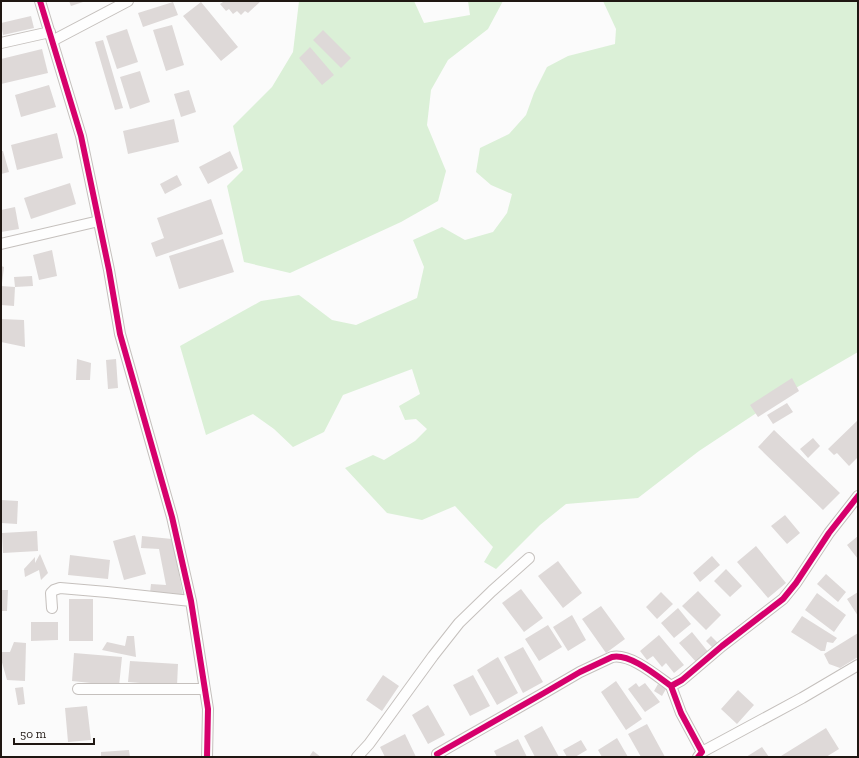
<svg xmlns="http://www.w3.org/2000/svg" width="859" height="758" viewBox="0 0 859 758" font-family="'Zilla Slab',serif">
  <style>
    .green { fill: #dbf0d7 }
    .building { fill: #ded9d8 }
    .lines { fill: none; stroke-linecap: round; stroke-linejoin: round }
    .street-casing { stroke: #c5c0bd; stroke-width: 12 }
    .street { stroke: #fefefe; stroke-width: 10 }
    .cycleway-casing { stroke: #fbfbfb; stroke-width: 8 }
    .cycleway { stroke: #d6006c; stroke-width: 6 }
  </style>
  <rect width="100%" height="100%" fill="#fbfbfb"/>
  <!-- green -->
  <path class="green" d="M299 1H414L424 23 470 15 468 1H503L488 29 448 60 431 90 427 125 446 171 438 201 401 222 290 273 244 262 227 186 243 170 233 126 272 87 293 52Z
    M603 1H858V352L782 396 699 451 638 498 566 504 540 525 496 569 484 562 493 547 455 506 422 520 387 513 345 468 373 455 384 460 415 441 427 429 416 419 405 420 399 406 420 394 412 369 343 395 324 432 293 447 274 429 253 414 206 435 180 346 261 301 299 295 332 320 356 325 417 298 424 267 413 240 442 227 465 240 493 232 507 213 512 194 491 185 476 172 480 148 509 134 526 115 534 93 547 67 568 56 615 44 616 29Z"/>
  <!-- building -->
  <path class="building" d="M69 1H86L71 6Z
    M222 1H261L248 13 245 11 241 15 237 11 233 14 229 9 226 11 220 4 223 2Z
    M173 2 178 15 143 27 138 13Z
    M201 2 238 47 221 61 183 16Z
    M31 16 34 28 3 35 1 23Z
    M172 25 184 65 166 71 153 30Z
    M127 29 138 62 117 69 106 36Z
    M323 30 351 58 341 68 313 40Z
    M103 40 123 108 115 110 95 42Z
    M310 47 334 75 322 85 299 58Z
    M42 49 48 73 1 84V59Z
    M140 71 150 102 130 109 120 77Z
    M49 85 56 107 21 117 15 95Z
    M189 90 196 112 181 117 174 94Z
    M174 119 179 142 128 154 123 131Z
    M57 133 63 158 17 170 11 145Z
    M1 151H3L9 172 1 174Z
    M230 151 238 168 208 184 199 167Z
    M177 175 182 185 165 194 160 184Z
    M70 183 76 204 31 219 24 198Z
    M211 199 223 234 156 257 151 243 164 238 157 218Z
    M15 207 19 229 1 232V210Z
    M223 239 234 272 179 289 169 256Z
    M52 250 57 276 39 280 33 255Z
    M1 266 4 267 2 283 1 282Z
    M32 276 33 286 15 287 14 277Z
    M1 286 15 287 14 306 1 305Z
    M1 319 24 320 25 347 1 342Z
    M77 359 91 363 90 380H76Z
    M116 359 118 388 108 389 106 360Z
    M792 378 799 391 758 417 750 405Z
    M787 403 793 412 773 424 767 415Z
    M858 420V457L849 466 837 453 834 455 828 449Z
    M774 430 840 493 823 510 758 447Z
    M813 438 820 446 808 458 800 449Z
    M1 500 18 501 17 524 1 523Z
    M785 515 800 533 787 544 771 526Z
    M37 531 38 551 3 553 2 533Z
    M135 535 146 574 124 580 113 541Z
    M142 536 172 539 183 595 150 593 151 584 166 585 159 549 141 548Z
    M858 536V559L847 545Z
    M756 546 786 583 768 598 737 562Z
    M40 554 48 573 41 580 39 570 25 577 24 569 35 557V563Z
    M70 555 110 560 108 579 68 575Z
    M712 556 720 565 700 582 693 573Z
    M558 561 582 593 563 608 538 576Z
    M726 569 742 586 730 597 714 581Z
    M826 574 846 592 838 602 817 584Z
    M521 589 543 618 524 632 502 603Z
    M1 590H8L7 611H1Z
    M698 591 721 615 706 630 682 606Z
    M661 592 673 604 657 619 646 607Z
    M858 592V616L847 599Z
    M817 593 846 615 834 632 805 610Z
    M69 599H93V641H69Z
    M601 606 625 639 606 653 582 619Z
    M678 608 691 624 674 638 661 623Z
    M572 615 586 640 568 651 553 627Z
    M802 616 837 638 833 643 827 642 825 651H821L791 632Z
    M31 622H58V640L31 641Z
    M548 625 562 647 539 661 525 639Z
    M692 632 709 653 697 663 679 643Z
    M858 633V657L840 668 829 664 824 654Z
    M659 635 684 665 674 673 666 663 662 667 653 656 647 660 640 651Z
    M127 636H134L136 657 102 650 107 642 125 646Z
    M711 636 720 645 715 650 706 641Z
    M14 642 26 643 25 681 7 680 1 659V652H10Z
    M523 647 543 682 523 693 504 657Z
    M74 653 122 657 119 686 72 681Z
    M498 657 518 693 497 705 477 670Z
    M130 661 178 664 177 686 128 682Z
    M383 675 399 686 382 711 366 700Z
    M473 675 490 706 470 716 453 685Z
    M616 681 642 719 626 730 601 692Z
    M636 683 639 687 645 683 660 702 645 712 628 689Z
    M658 684 666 689 662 696 654 691Z
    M23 687 25 704 18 705 15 688Z
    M738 690 754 705 737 724 721 709Z
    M428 705 445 735 428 744 412 715Z
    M87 706 91 740 68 742 65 708Z
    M647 724 665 757H641L628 734Z
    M542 726 559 757H535L524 736Z
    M826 728 839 749 826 757H782L781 756Z
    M405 734 416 757H385L380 747Z
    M617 738 628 757H602L598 750Z
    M518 739 527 757H497L494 751Z
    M581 740 587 750 575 757H567L563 750Z
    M762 747 769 757H746Z
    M129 750 130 757H101V752Z
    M313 751 321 757H309Z"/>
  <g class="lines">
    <defs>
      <path id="street" d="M40 1 81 136 109 270 120 334 172 517 191 601 208 709 207 757
        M52 41 128 1
        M1 43 50 32
        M1 244 99 221
        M52 608 51 593 54 590 60 588 107 592 191 601
        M78 689H205
        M702 752 802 698 858 665
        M437 754 544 693 580 672 612 657C630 653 657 676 671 686
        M357 757 369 744 433 656 459 623 492 591 529 558
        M698 757 702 752 681 713 671 686 682 680 722 646 783 599 796 583 829 533 858 496"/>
    </defs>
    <!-- street casing -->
    <use href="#street" class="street-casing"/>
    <!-- street -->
    <use href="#street" class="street"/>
    <defs>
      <path id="cycleway" d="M40 1 81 136 109 270 120 334 172 517 191 601 208 709 207 757
        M437 754 544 693 580 672 612 657C630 653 657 676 671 686
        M698 757 702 752 681 713 671 686 682 680 722 646 783 599 796 583 829 533 858 496"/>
    </defs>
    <!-- cycleway casing -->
    <use href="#cycleway" class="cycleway-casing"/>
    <!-- cycleway -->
    <use href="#cycleway" class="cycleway"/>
  </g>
  <!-- border -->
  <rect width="859" height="758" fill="none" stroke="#1f1712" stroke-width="4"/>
  <!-- scale -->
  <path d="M14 738v6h80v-6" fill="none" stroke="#1f1712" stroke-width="2"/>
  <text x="20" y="738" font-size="12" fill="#1f1712" stroke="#fbfbfb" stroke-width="3" paint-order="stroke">50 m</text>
</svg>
